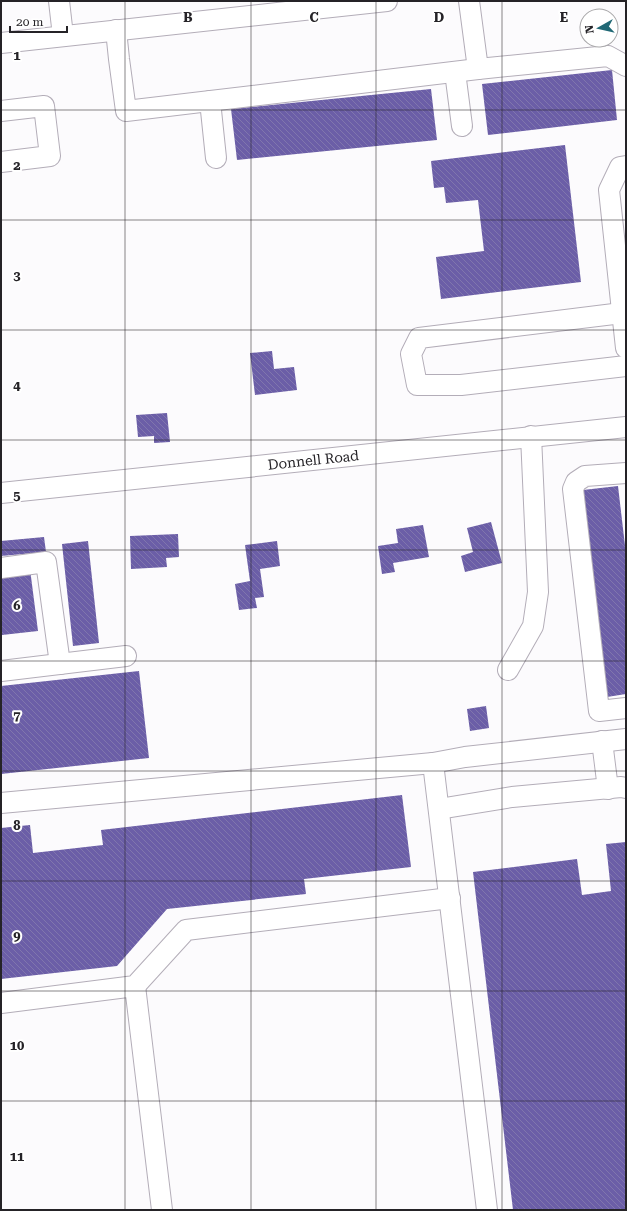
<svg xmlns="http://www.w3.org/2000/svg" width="627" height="1211" viewBox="0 0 627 1211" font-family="'Roboto Serif',serif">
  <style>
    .building { fill: url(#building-back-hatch) }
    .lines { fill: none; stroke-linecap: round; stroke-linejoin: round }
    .minor-casing { stroke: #b3adb8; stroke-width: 22 }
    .minor { stroke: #fff; stroke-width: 20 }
    .grid { fill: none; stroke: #252327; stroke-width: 1; stroke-opacity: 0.55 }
    .labels { text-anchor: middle; stroke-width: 4; stroke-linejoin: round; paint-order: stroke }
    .street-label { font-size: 14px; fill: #252327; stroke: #fff }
    .grid-label { font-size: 13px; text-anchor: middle; font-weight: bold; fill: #252327; stroke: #fff; stroke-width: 4; stroke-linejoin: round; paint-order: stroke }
  </style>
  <defs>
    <pattern id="building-back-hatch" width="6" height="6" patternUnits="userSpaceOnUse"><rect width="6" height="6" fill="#6b5ea7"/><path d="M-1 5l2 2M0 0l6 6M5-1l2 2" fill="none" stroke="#8076ad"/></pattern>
  </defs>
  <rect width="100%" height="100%" fill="#fcfbfd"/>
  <!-- building -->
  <path class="building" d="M612 70 617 120 488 135 482 84Z
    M431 89 437 140 237 160 231 109Z
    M565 145 581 282 441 299 436 257 484 251 478 200 446 203 444 187 434 188 431 161Z
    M272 351 274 369 294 367 297 390 255 395 250 353Z
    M167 413 170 442 154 443V436L138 437 136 415Z
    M618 486 626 554V694L607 697 583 490Z
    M491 522 502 563 465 572 461 556 473 552 467 528Z
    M423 525 429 557 393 563 395 572 382 574 378 546 398 543 396 529Z
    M178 534 179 557 166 558 167 567 131 569 130 536Z
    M44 537 46 552 1 556V541Z
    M88 541 99 643 73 646 62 544Z
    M277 541 280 566 260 569 264 597 255 598 257 608 239 610 235 584 250 581 245 545Z
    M30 569 38 631 2 635 1 572Z
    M139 671 149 758 1 774V686Z
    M486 706 489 728 470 731 467 709Z
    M402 795 411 867 304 879 306 894 167 909 117 966 1 979V828L30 825 33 853 103 845 101 830Z
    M626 842V1210H513L473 872 577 859 582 895 611 891 606 844Z"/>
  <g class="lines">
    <defs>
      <g id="minor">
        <path d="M59 1 63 36"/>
        <path d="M469 1 478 69 608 56 626 66"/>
        <path d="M116 30 119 59 126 111 478 69"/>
        <path d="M1 43 387 1"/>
        <path d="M455 72 462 126"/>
        <path d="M210 101 216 158"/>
        <path d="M1 111 44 106 50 156 1 162"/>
        <path d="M626 166 620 167 609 190 626 348"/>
        <path d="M622 313 419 338 411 354 417 385H461L626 366"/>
        <path d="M626 473 585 476 576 482 573 489 599 711 626 708"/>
        <path id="s1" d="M1 493 626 427"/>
        <path d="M1 568 46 562 60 664"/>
        <path d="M508 670 533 626 538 592 531 436"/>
        <path d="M1 671 126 656"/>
        <path d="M602 741 608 789"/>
        <path d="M433 763 487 1210"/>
        <path d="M1 803 433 763 465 757 626 739"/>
        <path d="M439 809 512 797 621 787 626 788"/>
        <path d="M135 986 162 1210"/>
        <path d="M1 1003 135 986 186 930 450 898"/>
      </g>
    </defs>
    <!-- minor casing -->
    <use href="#minor" class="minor-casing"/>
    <!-- minor -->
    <use href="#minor" class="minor"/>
  </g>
  <!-- grid -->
  <path class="grid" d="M125 1V1210M251 1V1210M376 1V1210M502 1V1210M1 110H626M1 220H626M1 330H626M1 440H626M1 550H626M1 661H626M1 771H626M1 881H626M1 991H626M1 1101H626"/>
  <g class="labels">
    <!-- street labels -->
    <g class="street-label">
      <text dy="5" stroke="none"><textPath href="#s1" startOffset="314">Donnell Road</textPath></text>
    </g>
  </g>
  <g class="grid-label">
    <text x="188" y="22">B</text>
    <text x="314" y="22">C</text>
    <text x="439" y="22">D</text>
    <text x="564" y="22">E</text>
    <text x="17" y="60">1</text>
    <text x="17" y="170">2</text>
    <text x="17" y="280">3</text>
    <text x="17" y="390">4</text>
    <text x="17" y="500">5</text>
    <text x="17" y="610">6</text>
    <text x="17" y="720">7</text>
    <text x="17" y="830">8</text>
    <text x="17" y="940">9</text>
    <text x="17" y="1050">10</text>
    <text x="17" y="1161">11</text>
  </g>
  <!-- border -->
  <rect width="627" height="1211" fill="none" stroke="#252327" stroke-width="4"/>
  <!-- north arrow -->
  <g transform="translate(599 28) rotate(262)"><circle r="19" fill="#ffffff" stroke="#a8a7a9"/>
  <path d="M0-3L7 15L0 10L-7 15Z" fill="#206875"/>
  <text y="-6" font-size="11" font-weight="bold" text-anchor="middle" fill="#252327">N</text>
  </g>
  <!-- scale -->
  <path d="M10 26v6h57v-6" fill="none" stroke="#252327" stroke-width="2"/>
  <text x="16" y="26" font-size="12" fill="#252327" stroke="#ffffff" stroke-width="3" paint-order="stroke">20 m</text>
</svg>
